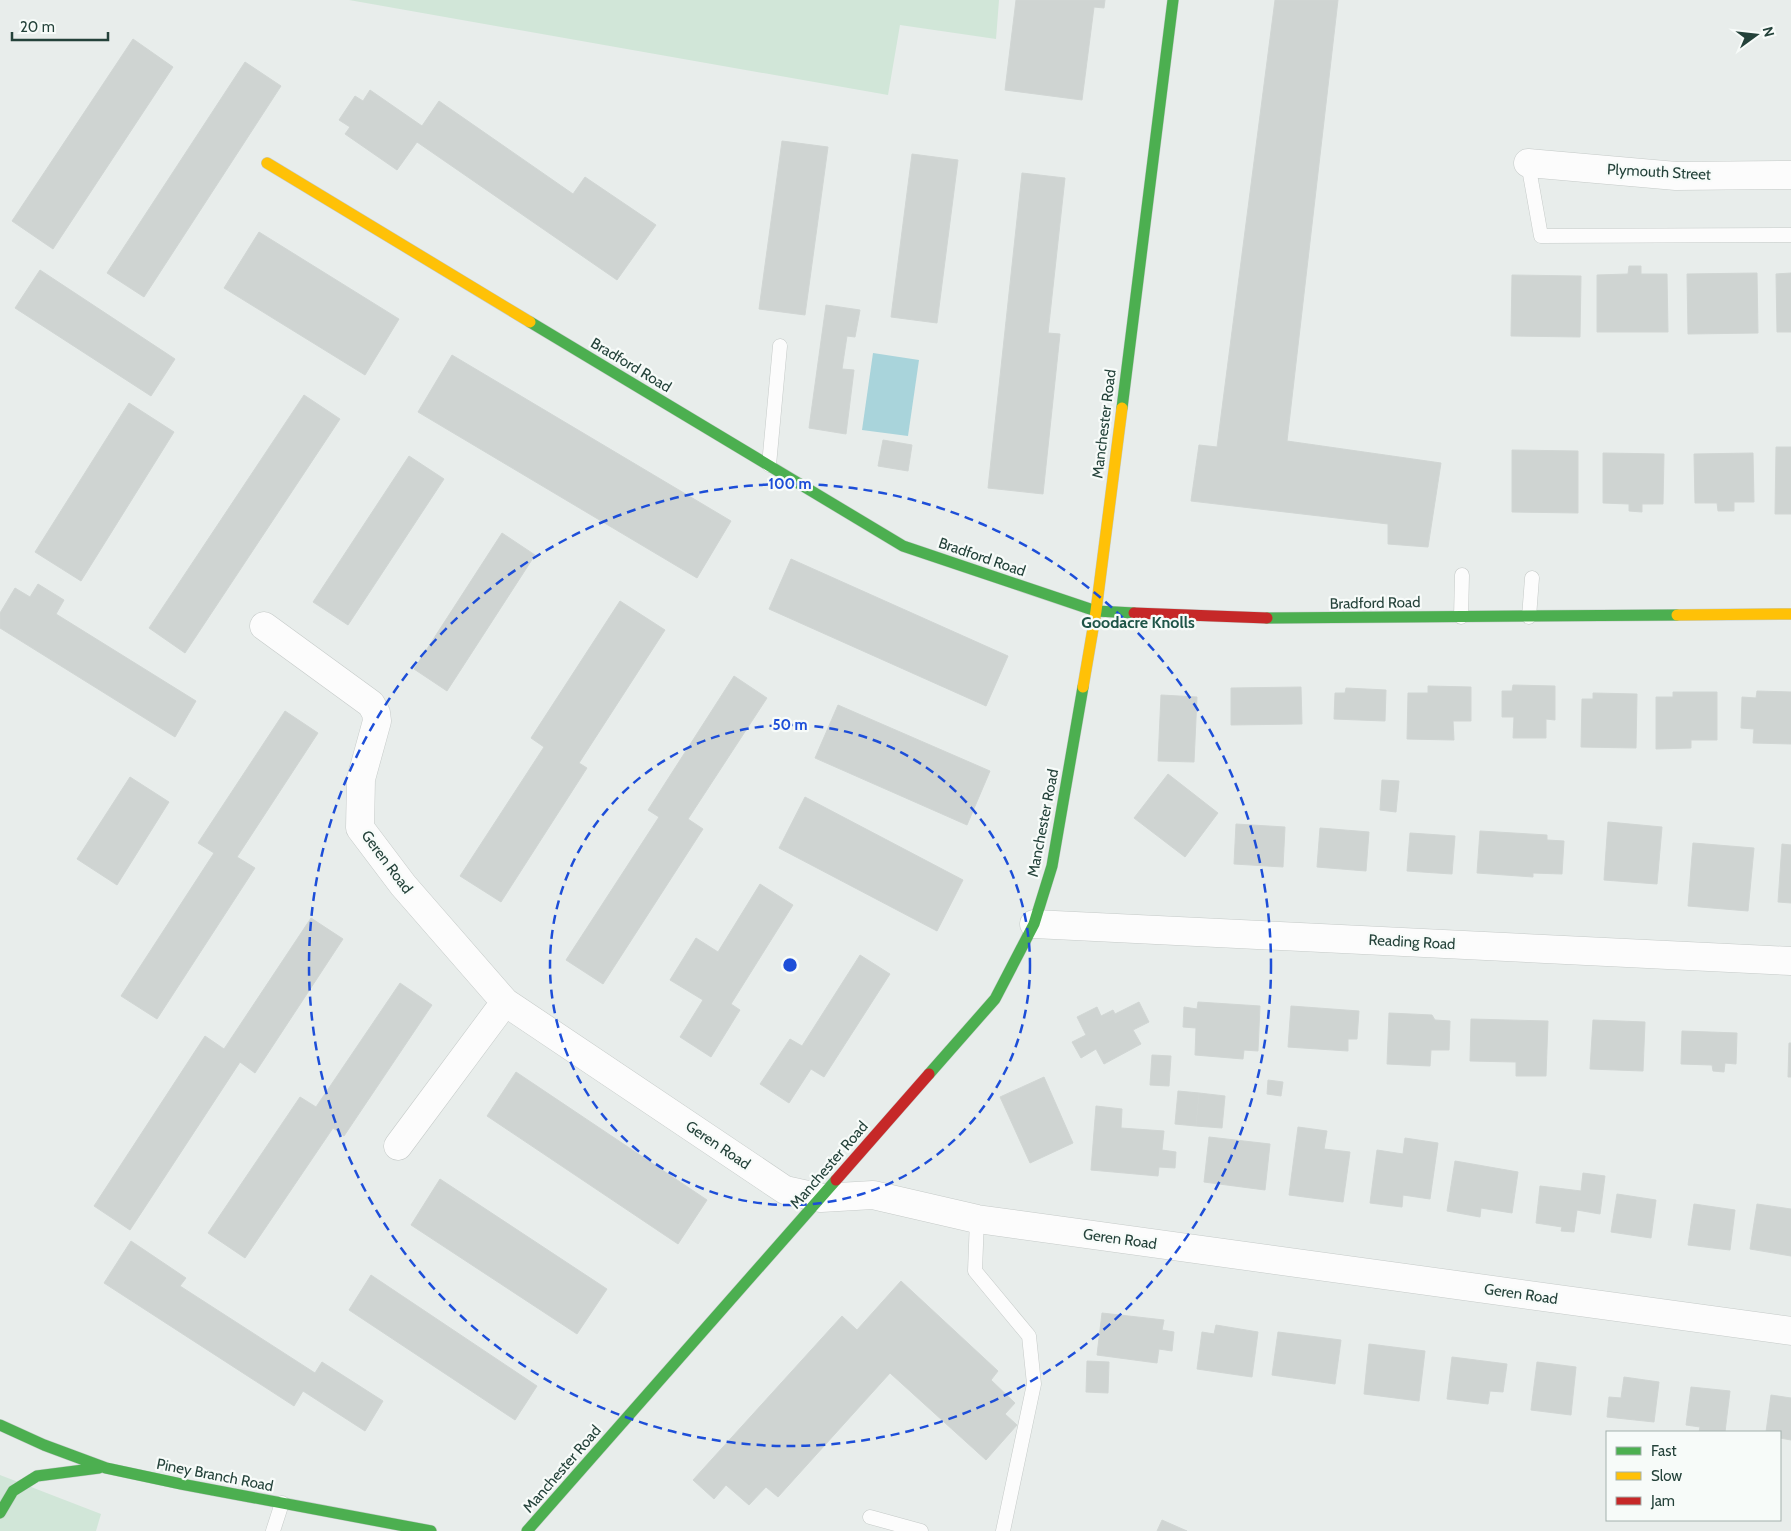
<svg xmlns="http://www.w3.org/2000/svg" width="1791" height="1531" viewBox="0 0 1791 1531" font-family="Cabin,sans-serif">
  <style>
    .green { fill: #d1e6d8 }
    .water { fill: #a9d4db }
    .building { fill: #cfd4d2; stroke: #d1d6d4 }
    .lines { fill: none; stroke-linecap: round; stroke-linejoin: round }
    .lane-casing { stroke: #c5cac8; stroke-width: 15 }
    .street-casing { stroke: #c5cac8; stroke-width: 29 }
    .fast-casing { stroke: #c3cbc8; stroke-width: 12 }
    .slow-casing { stroke: #c3cbc8; stroke-width: 12 }
    .jam-casing { stroke: #c3cbc8; stroke-width: 12 }
    .lane { stroke: #fcfcfc; stroke-width: 14 }
    .street { stroke: #fcfcfc; stroke-width: 28 }
    .fast { stroke: #4caf50; stroke-width: 11 }
    .slow { stroke: #ffc107; stroke-width: 11 }
    .jam { stroke: #c62828; stroke-width: 11 }
    .ring { fill: none; stroke: #1d4ed8; stroke-width: 2.5; stroke-dasharray: 9 6 }
    .labels { text-anchor: middle; stroke-width: 4.5; stroke-linejoin: round; paint-order: stroke }
    .street-label { font-size: 15px; fill: #24423a; stroke: #f7fbf9 }
    .neighbourhood-label { font-size: 16px; font-weight: bold; fill: #1f5548; stroke: #f7fbf9 }
    .centre { fill: #1d4ed8; stroke: #f7fbf9; stroke-width: 2.5 }
    .ring-label { font-size: 15px; text-anchor: middle; font-weight: bold; fill: #1d4ed8; stroke: #f7fbf9; stroke-width: 4.5; stroke-linejoin: round; paint-order: stroke }
  </style>
  <rect width="100%" height="100%" fill="#e8edeb"/>
  <!-- green -->
  <path class="green" d="M349 0H999L996 39 900 25 888 95Z
    M0 1475 101 1514 96 1531H0Z"/>
  <!-- water -->
  <path class="water" d="M873 353 919 360 908 436 862 430Z"/>
  <!-- building -->
  <path class="building" d="M1016 0H1105L1104 8 1094 7 1082 100 1005 90Z
    M1275 0H1338L1287 441 1441 463 1428 547 1388 544V524L1191 501 1199 445 1217 447Z
    M133 39 173 67 53 249 12 221Z
    M245 62 281 86 144 297 107 273Z
    M370 90 422 126 439 101 573 194 585 177 656 225 617 280 417 142 397 170 345 134 350 127 339 120 355 96 363 101Z
    M782 141 828 147 805 315 759 309Z
    M912 154 958 160 937 323 891 317Z
    M1022 173 1065 178 1048 333 1060 334 1043 494 988 488Z
    M259 232 399 319 365 375 224 288Z
    M1629 266H1641V274H1667L1668 332H1597V275L1628 274Z
    M40 270 175 359 151 396 15 308Z
    M1757 273 1758 333 1688 334 1687 274Z
    M1791 273V332H1777L1776 274Z
    M1512 275 1581 276 1580 337 1511 336Z
    M826 305 860 310 855 337 847 336 842 369 854 370 846 434 809 428Z
    M452 355 731 521 697 578 418 412Z
    M304 395 340 419 185 653 149 628Z
    M129 403 174 432 81 581 35 552Z
    M883 440 912 445 908 471 878 466Z
    M1776 447H1791V514H1775Z
    M1512 450 1578 451V513L1512 512Z
    M1603 453 1664 454 1663 504H1642V512L1629 511V504L1603 503Z
    M1753 453 1754 502H1734V511H1718L1717 503H1695L1694 454Z
    M409 456 444 479 348 625 313 602Z
    M502 533 535 555 447 691 414 669Z
    M791 559 1008 656 986 706 769 609Z
    M38 584 64 600 56 614 196 701 175 737 0 628V613L15 588 30 597Z
    M620 601 665 630 579 763 587 768 501 902 460 876 544 747 531 738Z
    M734 676 767 698 688 819 703 829 603 984 566 960 659 817 648 810Z
    M1513 685 1555 686V720L1546 719V738H1513L1514 717H1502V691H1512Z
    M1428 686 1471 687V721H1453L1454 740 1407 739 1408 693H1428Z
    M1301 687 1302 724 1231 725V688Z
    M1346 688 1386 690 1385 721 1334 719 1335 693H1345Z
    M1757 691 1791 692V744L1753 743 1754 729 1741 728 1742 697 1756 698Z
    M1673 692H1717V740H1691V748L1656 749V697H1673Z
    M1593 693 1637 694 1636 748 1581 747 1582 699H1593Z
    M1161 695 1197 697 1194 762 1158 761Z
    M838 705 990 771 967 825 815 758Z
    M285 711 318 733 237 857 255 868 157 1019 121 996 214 853 198 843Z
    M1168 774 1218 813 1185 857 1134 818Z
    M130 777 169 802 117 885 77 859Z
    M1382 780 1399 781 1396 812 1380 810Z
    M805 797 963 880 937 931 779 848Z
    M1608 822 1662 827 1657 884 1604 880Z
    M1236 824 1285 827 1283 867 1234 864Z
    M1320 828 1369 832 1366 871 1317 867Z
    M1480 831 1547 835V840L1564 841 1562 874 1533 873V877L1477 873Z
    M1410 833 1455 836 1452 874 1407 871Z
    M1693 843 1754 848 1748 911 1688 906Z
    M1782 844 1791 845V903L1778 902Z
    M760 884 793 905 731 1004 740 1010 711 1057 680 1037 703 1000 670 980 696 938 718 952Z
    M311 918 343 939 255 1073 240 1062 130 1230 94 1206 205 1036 224 1049Z
    M860 955 890 974 824 1077 811 1069 789 1103 760 1084 790 1039 802 1046Z
    M400 983 432 1005 344 1136 333 1128 245 1258 208 1233 300 1097 316 1107Z
    M1139 1002 1149 1022 1133 1030 1141 1044 1104 1064 1096 1049 1081 1058 1072 1042 1086 1035 1077 1017 1097 1007 1101 1016 1113 1010 1115 1014Z
    M1198 1002 1260 1006 1258 1051 1244 1050 1243 1059 1195 1055 1196 1028 1183 1027 1184 1007 1197 1009Z
    M1291 1006 1359 1011 1357 1039H1348V1051L1288 1047Z
    M1389 1013 1432 1015 1435 1020 1450 1021 1449 1050H1431L1430 1066 1387 1064Z
    M1471 1019 1548 1021 1546 1076H1516V1062L1470 1061Z
    M1593 1020 1645 1022 1643 1071 1590 1069Z
    M1682 1031 1737 1033 1736 1064 1725 1063 1724 1072 1713 1071 1712 1065 1681 1064Z
    M1789 1043H1791V1077H1788Z
    M1152 1055 1171 1056 1169 1086 1150 1085Z
    M516 1072 707 1200 678 1244 487 1116Z
    M1044 1077 1073 1143 1030 1163 1000 1097Z
    M1268 1080 1283 1082 1281 1096 1267 1094Z
    M1178 1091 1199 1093 1196 1126 1175 1124Z
    M1199 1093 1225 1096 1222 1128 1196 1126Z
    M1096 1106 1122 1109 1121 1128 1164 1131 1162 1150 1176 1152 1175 1168 1159 1167 1158 1176 1091 1170Z
    M1298 1127 1327 1131 1324 1149 1350 1152 1343 1202 1289 1195Z
    M1209 1137 1270 1144 1265 1190 1204 1182Z
    M1405 1138 1438 1143 1430 1199 1403 1195 1402 1207 1370 1203 1377 1150 1403 1154Z
    M1455 1161 1518 1172 1512 1213 1481 1208 1480 1217 1447 1211Z
    M1583 1173 1605 1176 1600 1214 1577 1210 1574 1232 1561 1231 1562 1227 1536 1223 1540 1186 1581 1191Z
    M440 1179 607 1289 577 1334 411 1225Z
    M1617 1194 1656 1200 1651 1238 1611 1232Z
    M1694 1204 1735 1210 1730 1250 1688 1245Z
    M1757 1204 1791 1209V1256L1750 1249Z
    M131 1241 186 1278 180 1286 315 1373 322 1362 383 1401 365 1431 303 1391 294 1406 104 1283Z
    M371 1275 537 1386 515 1420 349 1310Z
    M901 1281 998 1371 991 1380 1015 1403 1005 1414 1017 1425 986 1460 890 1373 778 1497 766 1487 749 1505 726 1485 714 1499 693 1480 842 1316 857 1330Z
    M1102 1313 1164 1320 1162 1330 1174 1332 1172 1351 1159 1349 1157 1363 1097 1355Z
    M1216 1325 1258 1332 1252 1377 1197 1369 1202 1332 1214 1334Z
    M1278 1332 1341 1340 1335 1384 1272 1375Z
    M1369 1344 1425 1351 1419 1401 1364 1394Z
    M1452 1357 1507 1364 1503 1392 1490 1391 1488 1404 1447 1399Z
    M1087 1361 1109 1362 1108 1393 1086 1392Z
    M1537 1362 1576 1367 1571 1415 1531 1410Z
    M1624 1377 1659 1382 1654 1422 1607 1417 1609 1397 1621 1398Z
    M1691 1387 1730 1391 1725 1432H1699L1700 1427 1686 1425Z
    M1771 1395 1791 1398V1440L1780 1438V1432H1766Z
    M1162 1520 1187 1531H1157Z"/>
  <g class="lines">
    <defs>
      <path id="lane" d="M1528 163 1541 236 1791 235
        M769 465 780 346
        M1461 617 1462 575
        M1529 617 1532 578
        M977 1219 975 1271 1029 1336 1034 1384 1003 1531
        M870 1517 921 1531
        M273 1531 282 1503"/>
      <path id="street" d="M1528 163 1676 176 1791 175
        M264 626 371 704 376 713 377 721 361 779 360 828 403 885 505 1002 398 1146
        M1034 924 1791 961
        M505 1002 785 1190 821 1198 873 1195 977 1219 1791 1331"/>
      <path id="fast" d="M530 322 903 546 1096 611 1134 613
        M1122 408 1173 0
        M1267 618 1677 615
        M929 1074 995 999 1034 924 1052 866 1083 687
        M0 1425 44 1445 106 1468 181 1484 431 1531
        M0 1513 13 1491 37 1476 99 1468
        M527 1531 836 1180"/>
      <path id="slow" d="M267 163 530 322
        M1677 615 1791 614
        M1083 687 1096 611 1122 408"/>
      <path id="jam" d="M1134 613 1267 618
        M836 1180 929 1074"/>
    </defs>
    <!-- lane casing -->
    <use href="#lane" class="lane-casing"/>
    <!-- street casing -->
    <use href="#street" class="street-casing"/>
    <!-- fast casing -->
    <use href="#fast" class="fast-casing"/>
    <!-- slow casing -->
    <use href="#slow" class="slow-casing"/>
    <!-- jam casing -->
    <use href="#jam" class="jam-casing"/>
    <!-- lane -->
    <use href="#lane" class="lane"/>
    <!-- street -->
    <use href="#street" class="street"/>
    <!-- fast -->
    <use href="#fast" class="fast"/>
    <!-- slow -->
    <use href="#slow" class="slow"/>
    <!-- jam -->
    <use href="#jam" class="jam"/>
  </g>
  <!-- distance rings -->
  <g class="ring">
    <circle cx="790" cy="965" r="240"/>
    <circle cx="790" cy="965" r="481"/>
  </g>
  <g class="labels">
    <!-- street labels -->
    <g class="street-label">
      <text transform="translate(1659 172) rotate(3)" y="5">Plymouth Street</text>
      <text transform="translate(631 365) rotate(31)" y="5">Bradford Road</text>
      <text transform="translate(1104 424) rotate(-83)" y="5">Manchester Road</text>
      <text transform="translate(982 557) rotate(19)" y="5">Bradford Road</text>
      <text transform="translate(1375 603) rotate(-1)" y="5">Bradford Road</text>
      <text transform="translate(1043 823) rotate(-79)" y="5">Manchester Road</text>
      <text transform="translate(387 862) rotate(53)" y="5">Geren Road</text>
      <text transform="translate(1412 942) rotate(3)" y="5">Reading Road</text>
      <text transform="translate(718 1145) rotate(34)" y="5">Geren Road</text>
      <text transform="translate(829 1165) rotate(-49)" y="5">Manchester Road</text>
      <text transform="translate(1120 1239) rotate(8)" y="5">Geren Road</text>
      <text transform="translate(1521 1294) rotate(8)" y="5">Geren Road</text>
      <text transform="translate(562 1469) rotate(-49)" y="5">Manchester Road</text>
      <text transform="translate(215 1475) rotate(11)" y="5">Piney Branch Road</text>
    </g>
    <!-- neighbourhood labels -->
    <g class="neighbourhood-label">
      <text x="1138" y="628">Goodacre Knolls</text>
    </g>
  </g>
  <circle cx="790" cy="965" r="8" class="centre"/>
  <g class="ring-label">
    <text x="790" y="489">100 m</text>
    <text x="790" y="730">50 m</text>
  </g>
  <!-- legend -->
  <rect x="1606" y="1431" width="175" height="90" fill="#f7fbf9" stroke="#a3b1ad"/>
  <rect x="1616" y="1447" width="25" height="8" fill="#4caf50" stroke="#a3b1ad"/>
  <text x="1651" y="1456" font-size="15" fill="#24423a">Fast</text>
  <rect x="1616" y="1472" width="25" height="8" fill="#ffc107" stroke="#a3b1ad"/>
  <text x="1651" y="1481" font-size="15" fill="#24423a">Slow</text>
  <rect x="1616" y="1497" width="25" height="8" fill="#c62828" stroke="#a3b1ad"/>
  <text x="1651" y="1506" font-size="15" fill="#24423a">Jam</text>
  <!-- north arrow -->
  <g transform="translate(1756 35) rotate(75)" stroke="#f7fbf9" stroke-width="4" paint-order="stroke">
  <path d="M0-4L9 19L0 12L-9 19Z" fill="#24423a"/>
  <text y="-8" font-size="14" font-weight="bold" text-anchor="middle" fill="#24423a">N</text>
  </g>
  <!-- scale -->
  <path d="M12 32v8h96v-8" fill="none" stroke="#24423a" stroke-width="2.5"/>
  <text x="20" y="32" font-size="15" fill="#24423a" stroke="#f7fbf9" stroke-width="4" paint-order="stroke">20 m</text>
</svg>
